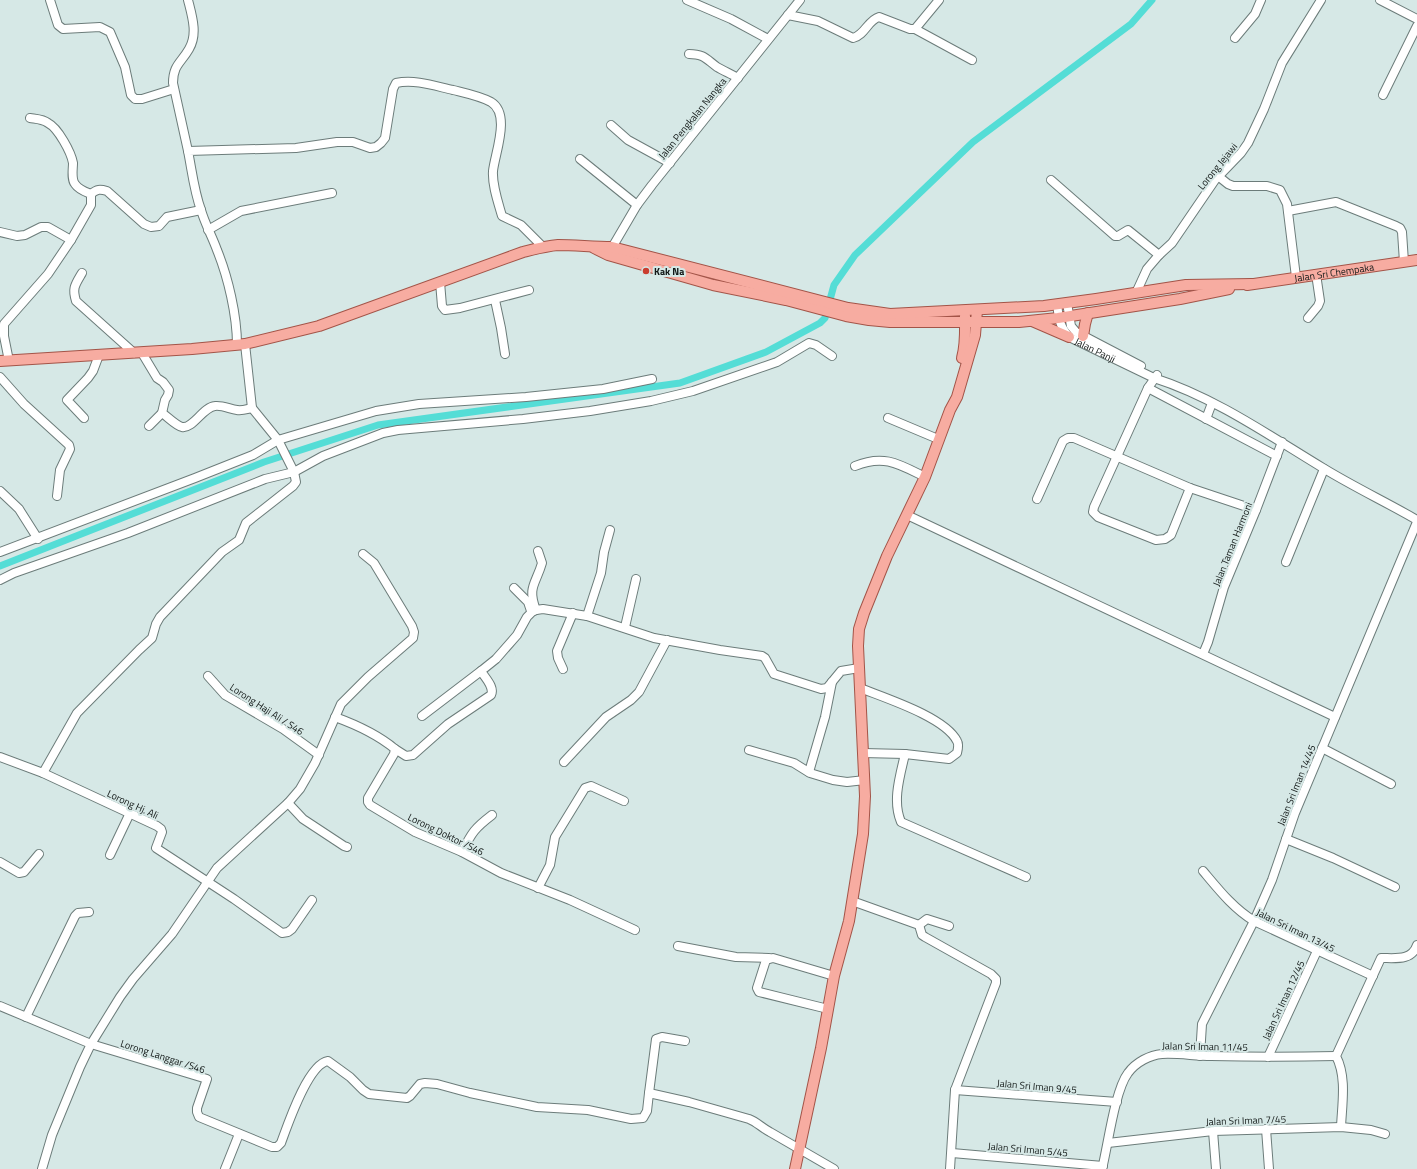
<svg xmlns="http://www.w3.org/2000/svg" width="1417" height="1169" viewBox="0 0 1417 1169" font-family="'Titillium Web',sans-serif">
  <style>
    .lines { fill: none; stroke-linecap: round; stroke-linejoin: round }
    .canal { stroke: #54ddd6; stroke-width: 7 }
    .minor-casing { stroke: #6c7c7a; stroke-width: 10 }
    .major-casing { stroke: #a35448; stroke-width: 12 }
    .minor { stroke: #fff; stroke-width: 8 }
    .major { stroke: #f7aca1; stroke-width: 10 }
    .poi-dot { fill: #ca3d2f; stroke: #d6e8e6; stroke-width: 1.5 }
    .labels { text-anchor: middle; stroke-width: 4; stroke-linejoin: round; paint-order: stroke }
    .street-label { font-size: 10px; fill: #121817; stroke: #d6e8e6 }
    .poi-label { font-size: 10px; font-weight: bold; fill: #121817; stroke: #d6e8e6; text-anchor: start }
  </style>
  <rect width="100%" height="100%" fill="#d6e8e6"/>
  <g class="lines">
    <!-- canal -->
    <path class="canal" d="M0 566 264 462 378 425 680 383 766 352 820 323 825 318 834 285 855 255 973 142 1131 24 1152 0"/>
    <defs>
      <g id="minor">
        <path d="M50 0 58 25 63 29 100 27 110 32 125 67 131 95 135 99H142L174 89"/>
        <path d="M687 0 731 19 768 39"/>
        <path d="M1380 0 1417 19"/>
        <path d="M788 15 818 21 853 38C865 35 868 20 879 17L910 29H915L939 0"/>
        <path d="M915 29 972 60"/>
        <path d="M1235 38 1255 14 1261 0"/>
        <path d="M689 54C704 54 706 59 717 67 724 71 731 74 738 78"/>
        <path d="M1383 95 1417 26"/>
        <path d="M611 125 628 140 670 163"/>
        <path d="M188 151 173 83C173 65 181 63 189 49 198 34 192 16 188 0"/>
        <path d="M580 159 637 205"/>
        <path d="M1218 176 1228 184 1233 186H1267L1280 190 1287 204 1296 277"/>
        <path d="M1051 180 1115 236H1118L1128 230 1159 255"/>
        <path d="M91 194C97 189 100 189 107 191L144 224 151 227 159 226 167 217 201 210"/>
        <path d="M1288 211 1336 202 1396 226 1400 228 1402 232 1404 262"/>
        <path d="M208 230 241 211 332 193"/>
        <path d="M0 232 17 236 25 235 41 227H48L71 240"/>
        <path d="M610 251 637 205 652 185 800 0"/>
        <path d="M82 273C75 285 72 288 76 301L134 353"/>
        <path d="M440 282 442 306 445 310 460 308 529 290"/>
        <path d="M1136 293 1147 269 1159 255 1172 243 1215 180 1241 153 1248 143 1264 109 1282 63 1321 0"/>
        <path d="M495 300 501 328 505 354"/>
        <path d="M1067 303 1071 326 1076 332 1141 366"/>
        <path id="s1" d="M1057 304C1059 319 1059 325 1069 337L1154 378C1214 397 1270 436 1323 468 1354 487 1386 502 1417 520"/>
        <path d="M1308 318 1318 306 1320 301 1316 274"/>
        <path d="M237 345C237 315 228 277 217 250 212 236 205 224 201 210 194 191 192 171 188 151L296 148 337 142H353L370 148 376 147 381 143 385 138 393 89 396 83C415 79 435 86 453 90 465 93 480 96 491 102 511 114 495 153 493 171 492 185 498 202 502 216L521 225 543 247"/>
        <path d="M142 353 157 378 163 382 169 390 168 395 165 400 162 413 149 426"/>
        <path d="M9 361 4 336V324L48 274 71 240 91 205V194C86 192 79 190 75 184 71 179 73 169 73 163 71 152 58 128 48 123 43 119 37 119 30 118"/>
        <path d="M1157 375 1148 388 1094 507 1093 512 1098 517 1156 540 1165 539 1171 535 1190 488"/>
        <path d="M0 377 24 404 69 445 70 449 60 470 57 496"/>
        <path d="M1148 388 1277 456"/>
        <path d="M162 413C168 417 175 425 182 427 193 429 203 407 215 406 222 405 230 409 237 410 242 411 247 409 252 408"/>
        <path d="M84 418 67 400 88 378 93 371 99 355"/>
        <path d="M888 418 938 439"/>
        <path d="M1206 419 1212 403"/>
        <path d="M855 466C884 454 899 464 925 477"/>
        <path d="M0 491 19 509 38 539"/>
        <path d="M1037 499 1063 441 1068 438H1074L1190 488 1256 510"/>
        <path d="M907 515 1335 717"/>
        <path d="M0 552 195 478 253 455 278 440 376 411 419 404 526 397 603 389 652 379"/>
        <path d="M1286 562 1324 469"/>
        <path d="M0 580 14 573 128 533 265 479 294 472 323 456 383 433 398 430 523 419 590 411 651 401 693 391 777 362 809 343 816 345 832 356"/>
        <path d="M514 588 528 602 531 611"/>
        <path d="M536 610C527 587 536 584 542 563L538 551"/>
        <path d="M587 616 601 573 604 552 610 530"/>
        <path d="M625 627 636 579"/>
        <path d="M1203 654 1208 642 1224 587 1256 510 1282 442"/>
        <path d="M563 669 558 658 557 651 573 613"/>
        <path d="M208 676 225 695 283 729 319 755"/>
        <path d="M860 688C885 698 945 717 957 741 959 744 958 749 957 753L949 759 905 754 863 753"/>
        <path d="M422 716 481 671"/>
        <path d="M335 717C357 725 377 734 395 749L394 754 368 798V802L370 805 415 832 462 852 501 873 570 900 635 930"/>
        <path d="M1322 748 1391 784"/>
        <path d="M395 749 406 756 413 755 448 724 491 695C495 687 485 678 481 671L496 659 517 635 527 617 532 612 536 610 543 609 587 616 654 638 720 650 762 656 765 658 774 674 821 689 827 688 841 671 859 668"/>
        <path d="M749 750 794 763 810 773 833 780 847 782 865 780"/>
        <path d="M905 754C900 776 892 801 901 822L1026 877"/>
        <path d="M0 757 43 773 157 826 161 829 162 832 156 848 234 899 282 933 288 932 292 929 312 900"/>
        <path d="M564 762 606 717 631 700 639 692 667 640"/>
        <path d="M809 772 825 717 832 682"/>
        <path d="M43 773 77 713 139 650 152 638 156 624 160 617 222 552 239 540 246 523 293 486 296 482 294 472 278 440 252 408 245 344"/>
        <path d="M288 803 303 819 344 846 347 847"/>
        <path d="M1286 839 1333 858 1395 887"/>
        <path d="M462 852C472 832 475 828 492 815"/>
        <path d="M110 855 130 813"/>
        <path d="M0 862 19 873 24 872 39 854"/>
        <path d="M1203 871C1219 890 1233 908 1254 921L1373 976"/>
        <path d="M538 888 550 865 555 837 585 788 591 786 624 801"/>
        <path d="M852 901 919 925 922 935 925 937 991 974 996 979V983L955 1090 950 1169"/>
        <path d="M919 925 927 919 949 926"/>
        <path d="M678 946 736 957 769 958"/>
        <path d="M0 1006 91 1044 207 1079 197 1108V1112L199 1117 272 1147H277L281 1143C288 1124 308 1064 328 1061L350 1077 363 1090 369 1094 407 1098 410 1096 420 1084 425 1083 437 1084 470 1093 537 1107 588 1110 631 1119 643 1118 647 1111 649 1093 689 1102 749 1119C757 1122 762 1128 770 1132L834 1169"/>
        <path d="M828 1009 759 992 757 988 766 960 773 958 834 976"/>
        <path d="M26 1017 75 916 78 913 89 912"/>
        <path d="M1200 1056 1202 1024 1254 921 1272 880 1295 813 1417 522"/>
        <path d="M1268 1057 1317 951"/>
        <path d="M955 1090 1117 1102"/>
        <path d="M649 1093 656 1039 662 1037 685 1041"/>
        <path d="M1341 1127C1342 1104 1347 1077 1336 1056L1381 958C1395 958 1412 961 1417 945"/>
        <path d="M1266 1129 1269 1169"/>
        <path d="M1213 1131 1216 1169"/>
        <path d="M1108 1143 1213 1131 1341 1127 1371 1130 1385 1134"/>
        <path d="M952 1153 1103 1166"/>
        <path d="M42 1169 52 1135 80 1067 91 1044 120 997 133 979 172 934 217 868 288 803 300 789 315 763 341 704 368 677 413 638 414 632 412 626 374 563 363 554"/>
        <path d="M225 1169 239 1134"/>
        <path d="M1102 1169C1108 1145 1115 1090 1128 1073 1136 1062 1150 1055 1162 1054 1178 1053 1195 1056 1211 1056 1253 1057 1294 1057 1336 1056"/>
      </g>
      <g id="major">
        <path d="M594 248 608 255 713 285 786 300 846 316 869 320 890 322H1019L1058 318 1180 299 1229 289"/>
        <path id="s2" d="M1247 285 1417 260"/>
        <path d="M1032 321 1069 337"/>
        <path d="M1083 336 1085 324 1088 313"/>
        <path d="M962 358C966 344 965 331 965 316"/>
        <path d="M0 361 192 349 245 344 319 326 523 252C535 249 546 246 558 245 575 245 594 247 612 247L848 308 890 314 1044 306 1096 299 1186 285 1252 284"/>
        <path d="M795 1169 821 1048 834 976 849 921 863 834 865 796 858 646 859 629 864 613 887 556 925 477 950 410 957 397 975 335 977 310"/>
      </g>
    </defs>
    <!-- minor casing -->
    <use href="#minor" class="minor-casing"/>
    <!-- major casing -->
    <use href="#major" class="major-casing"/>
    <!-- minor -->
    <use href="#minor" class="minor"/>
    <!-- major -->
    <use href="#major" class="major"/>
  </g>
  <!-- markers -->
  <circle class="poi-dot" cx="646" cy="271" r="4"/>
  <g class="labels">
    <!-- street labels -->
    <g class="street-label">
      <text transform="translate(692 118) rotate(-51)" y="4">Jalan Pengkalan Nangka</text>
      <text transform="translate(1217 166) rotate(-51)" y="4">Lorong Jejawi</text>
      <text dy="4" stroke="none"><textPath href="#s2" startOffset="88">Jalan Sri Chempaka</textPath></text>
      <text dy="4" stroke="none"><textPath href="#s1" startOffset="65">Jalan Panji</textPath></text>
      <text transform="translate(1232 544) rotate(-68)" y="4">Jalan Taman Harmoni</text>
      <text transform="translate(267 709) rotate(33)" y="4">Lorong Haji Ali / S46</text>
      <text transform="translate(1296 785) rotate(-68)" y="4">Jalan Sri Iman 14/45</text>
      <text transform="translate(133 804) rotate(25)" y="4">Lorong Hj. Ali</text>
      <text transform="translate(446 834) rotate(26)" y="4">Lorong Doktor /S46</text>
      <text transform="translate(1296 930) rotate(26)" y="4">Jalan Sri Iman 13/45</text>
      <text transform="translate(1283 1000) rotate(-65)" y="4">Jalan Sri Iman 12/45</text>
      <text transform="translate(1205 1046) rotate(1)" y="4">Jalan Sri Iman 11/45</text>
      <text transform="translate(163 1056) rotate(18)" y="4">Lorong Langgar /S46</text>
      <text transform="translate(1037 1086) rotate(5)" y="4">Jalan Sri Iman 9/45</text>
      <text transform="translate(1246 1120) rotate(-2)" y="4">Jalan Sri Iman 7/45</text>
      <text transform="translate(1028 1149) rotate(5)" y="4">Jalan Sri Iman 5/45</text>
    </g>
    <!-- poi labels -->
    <g class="poi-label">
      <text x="654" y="275">Kak Na</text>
    </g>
  </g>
</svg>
